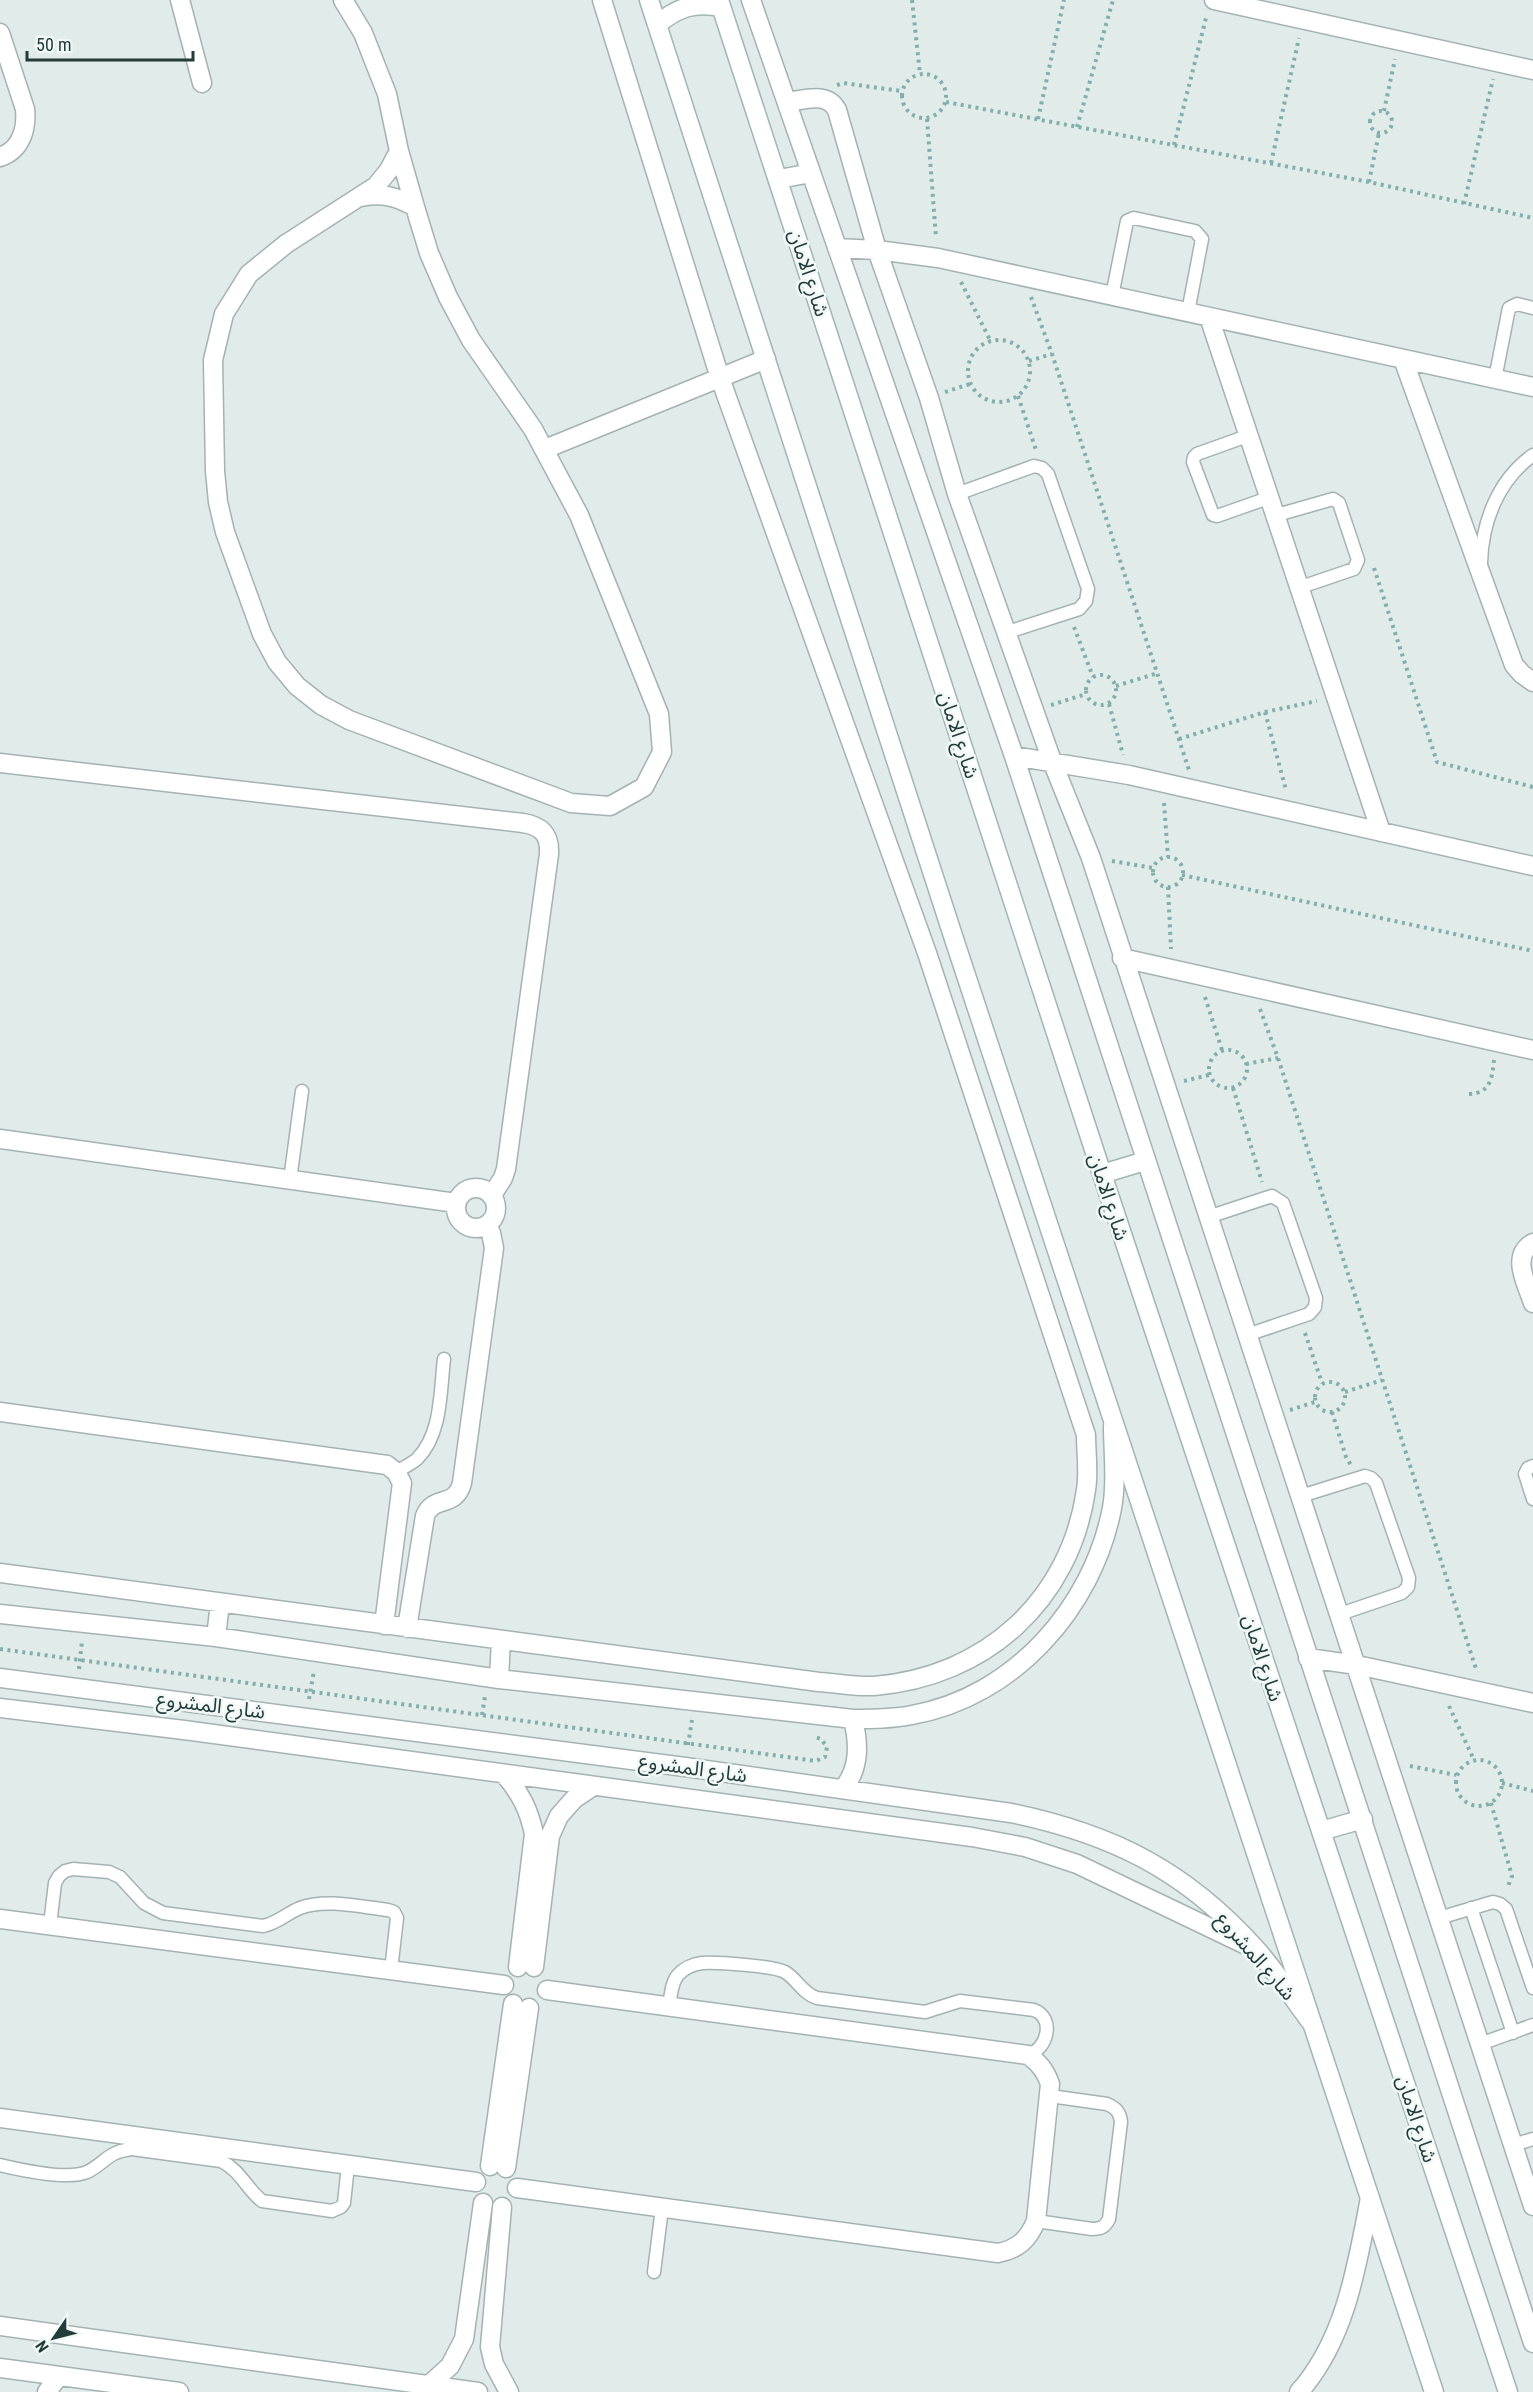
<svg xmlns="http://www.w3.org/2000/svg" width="1533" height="2392" viewBox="0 0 1533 2392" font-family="'Roboto Condensed','Noto Sans Arabic',sans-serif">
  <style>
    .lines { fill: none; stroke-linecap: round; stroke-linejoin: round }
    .lane-casing { stroke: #a4b3b1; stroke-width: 15 }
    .street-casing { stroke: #a4b3b1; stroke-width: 21 }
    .secondary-casing { stroke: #a0b6b4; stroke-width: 21 }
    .path { stroke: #82aeac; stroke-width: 4; stroke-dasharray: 3 4.5; stroke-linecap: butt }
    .lane { stroke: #fff; stroke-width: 12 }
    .street { stroke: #fff; stroke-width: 18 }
    .secondary { stroke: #fff; stroke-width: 18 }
    .labels { text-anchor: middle; stroke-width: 5; stroke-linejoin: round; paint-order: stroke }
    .street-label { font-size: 20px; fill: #223b3b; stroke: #f1f8f6 }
  </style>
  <rect width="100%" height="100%" fill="#e1ebe9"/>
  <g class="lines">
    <defs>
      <path id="lane" d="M1112 296 1127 221 1134 218 1195 231 1202 239 1188 312
        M1495 379 1509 308 1517 304 1533 308
        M1250 435 1197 454 1194 457 1193 462 1213 515 1217 516 1271 497
        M957 494 1034 466 1042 468 1048 474 1088 589 1086 601 1079 609 1008 632
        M1277 515 1333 499 1339 503 1358 560 1354 569 1301 587
        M1481 563C1482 522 1498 480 1533 455
        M290 1180 302 1091
        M1208 1217 1272 1196 1283 1203 1316 1298 1315 1307 1309 1314 1247 1335
        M1533 1466 1528 1468 1525 1474 1533 1499
        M396 1472C403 1468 411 1464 417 1459 442 1434 440 1392 444 1359
        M1301 1496 1365 1476 1371 1478 1376 1483 1409 1578 1408 1587 1402 1593 1340 1614
        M1471 1908 1513 2033
        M1439 1918 1493 1902 1500 1904 1506 1909 1533 1988
        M50 1925 55 1883 59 1876 65 1871 73 1869 109 1872 120 1877 144 1903 163 1913 263 1926C278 1923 287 1913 300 1908 326 1898 361 1907 388 1910L394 1912 397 1918 391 1970
        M669 2006C671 1996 671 1983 678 1975 684 1968 694 1964 702 1963 718 1962 773 1966 785 1972 798 1980 802 1993 817 1998L925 2012 960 2001 1034 2010C1055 2018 1048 2049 1028 2055
        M1480 2044 1533 2025
        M1513 2145 1533 2139
        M0 2165C21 2170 68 2180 87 2172 106 2163 106 2152 132 2149L221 2161C240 2170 246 2188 262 2201L332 2211 341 2207 344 2203 348 2165
        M1036 2221 1092 2229C1101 2229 1105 2227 1109 2219L1121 2122C1120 2112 1116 2108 1107 2104L1050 2096
        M654 2272 662 2208"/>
      <path id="street" d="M180 0 202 83
        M343 0 363 33 387 94 399 151 415 207 429 253 448 297 471 340 533 429 579 515 659 714 662 752 644 787 610 806 571 803 349 720 321 705 297 686 277 662 262 634 225 532 218 502 215 471 213 360 224 314 249 274 286 244 376 186 389 170 399 151
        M751 0 1014 756 1533 2343
        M1214 0 1533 70
        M0 33 25 109C27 129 21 150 0 157
        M787 102C804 100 827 91 837 110L877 250 929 398 957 494 1052 761 1091 858 1533 2206
        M361 197C382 193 396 196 415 207
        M837 248 877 250 938 258 1533 387
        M1209 317 1381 832
        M1403 359 1514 665 1522 674 1533 682
        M545 449 766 359
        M1014 756 1129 775 1533 866
        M0 763 523 823C542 826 550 835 549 854L506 1169 503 1178 492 1195
        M1122 958 1533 1050
        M0 1139 456 1203
        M456 1208a20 20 0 1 1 40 0a20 20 0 1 1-40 0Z
        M1533 1243C1510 1256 1527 1284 1533 1303
        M0 1412 387 1465 396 1472 402 1483 384 1625
        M0 1573 819 1682C837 1683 856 1687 874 1686 985 1677 1070 1601 1086 1490 1089 1472 1086 1453 1086 1435L927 953 720 378 602 0
        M0 1614 216 1637 499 1679 853 1719C873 1719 892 1719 912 1715 1014 1697 1093 1607 1112 1508 1117 1482 1113 1452 1113 1426
        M407 1628 425 1516C434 1494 455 1509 462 1483L494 1248 491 1233 486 1226
        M216 1637 220 1603
        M1308 1658 1357 1665 1533 1703
        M0 1678 685 1767 1011 1813C1112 1834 1185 1870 1255 1948 1275 1970 1292 1997 1310 2021
        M499 1679 501 1640
        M0 1708 184 1730 972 1837 1025 1847 1077 1864 1246 1945
        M505 1775C521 1794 529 1810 534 1834L518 1967
        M843 1789C860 1768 859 1744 853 1719
        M0 1919 504 1985
        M534 1967 550 1836 559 1816 574 1799 592 1787
        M0 2118 476 2182
        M490 2166 513 2004
        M506 2168 529 2008
        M517 2188 998 2253C1018 2249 1028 2240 1036 2221L1050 2084C1045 2070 1039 2063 1028 2055L547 1990
        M502 2207 490 2347 494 2364 509 2392
        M0 2326 478 2392
        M0 2368 179 2392
        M428 2386 450 2366 464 2339 483 2203
        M47 2392 58 2377
        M1299 2392C1346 2339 1357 2265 1370 2198"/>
      <path id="secondary" d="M649 0 956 945 1434 2392
        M719 0 1102 1174 1508 2392
        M658 24C678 7 695 2 721 7
        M779 179 811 173
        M1102 1174 1145 1161
        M1321 1831 1363 1819"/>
    </defs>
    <!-- lane casing -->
    <use href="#lane" class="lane-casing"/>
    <!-- street casing -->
    <use href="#street" class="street-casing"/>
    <!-- secondary casing -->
    <use href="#secondary" class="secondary-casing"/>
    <!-- path -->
    <path class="path" d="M912 0 920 74
      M902 96a22 22 0 1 1 44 0a22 22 0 1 1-44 0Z
      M837 85 843 83 901 91
      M946 102 1369 182 1533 218
      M1370 122a11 11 0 1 1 22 0a11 11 0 1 1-22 0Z
      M1384 111 1395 59
      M927 119 936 238
      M1038 119 1064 0
      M1077 127 1113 0
      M1174 145 1206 18
      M1271 163 1299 38
      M1369 182 1379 133
      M1464 204 1493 79
      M961 282 990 340
      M1031 297 1052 354 1189 770
      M968 371a31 31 0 1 1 62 0a31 31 0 1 1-62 0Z
      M1029 361 1052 354
      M945 392 970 384
      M1018 396 1036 450
      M1374 568 1437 762 1533 787
      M1074 627 1093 677
      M1086 690a15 15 0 1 1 30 0a15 15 0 1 1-30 0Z
      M1116 686 1158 673
      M1109 704 1123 755
      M1051 705 1086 694
      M1265 712 1286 790
      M1179 739 1265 712 1317 701
      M1164 803 1168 857
      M1153 872a15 15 0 1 1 30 0a15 15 0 1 1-30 0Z
      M1112 861 1153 868
      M1182 875 1533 951
      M1168 887 1171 949
      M1205 997 1222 1050
      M1260 1009 1278 1058 1477 1672
      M1209 1069a19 19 0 1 1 38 0a19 19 0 1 1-38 0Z
      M1246 1064 1278 1058
      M1184 1081 1209 1075
      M1233 1088 1262 1182
      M1469 1094C1491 1093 1492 1078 1494 1060
      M1305 1333 1322 1383
      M1315 1397a15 15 0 1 1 30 0a15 15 0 1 1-30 0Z
      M1345 1392 1382 1380
      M1290 1410 1315 1402
      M1332 1412 1346 1457 1351 1465
      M0 1649 816 1761 825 1757 827 1747 821 1739 815 1737
      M79 1669 82 1641
      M309 1699 314 1671
      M1449 1706 1474 1760
      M482 1715 485 1696
      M688 1745 692 1720
      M1456 1783a23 23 0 1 1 46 0a23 23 0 1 1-46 0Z
      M1410 1766 1456 1775
      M1502 1783 1533 1791
      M1491 1803 1512 1876 1507 1889"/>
    <!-- lane -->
    <use href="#lane" class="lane"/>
    <!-- street -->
    <use href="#street" class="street"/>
    <!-- secondary -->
    <use href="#secondary" class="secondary"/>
  </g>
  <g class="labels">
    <!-- street labels -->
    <g class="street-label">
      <text transform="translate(809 273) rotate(72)" y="7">شارع الامان</text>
      <text transform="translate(959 735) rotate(72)" y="7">شارع الامان</text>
      <text transform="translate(1109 1197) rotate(72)" y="7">شارع الامان</text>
      <text transform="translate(1263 1658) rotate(72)" y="7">شارع الامان</text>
      <text transform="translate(211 1705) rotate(7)" y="7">شارع المشروع</text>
      <text transform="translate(693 1768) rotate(8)" y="7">شارع المشروع</text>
      <text transform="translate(1256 1956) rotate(49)" y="7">شارع المشروع</text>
      <text transform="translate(1417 2119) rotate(72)" y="7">شارع الامان</text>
    </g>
  </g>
  <!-- north arrow -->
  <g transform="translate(54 2338) rotate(235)" stroke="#f1f8f6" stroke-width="4.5" paint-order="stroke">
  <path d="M0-4.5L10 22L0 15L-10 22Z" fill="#223b3b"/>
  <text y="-9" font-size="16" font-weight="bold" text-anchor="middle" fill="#223b3b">N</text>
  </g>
  <!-- scale -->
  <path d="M27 51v9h166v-9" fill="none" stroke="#223b3b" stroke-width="3"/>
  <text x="36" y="51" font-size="18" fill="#223b3b" stroke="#f1f8f6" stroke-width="4.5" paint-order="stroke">50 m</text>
</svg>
